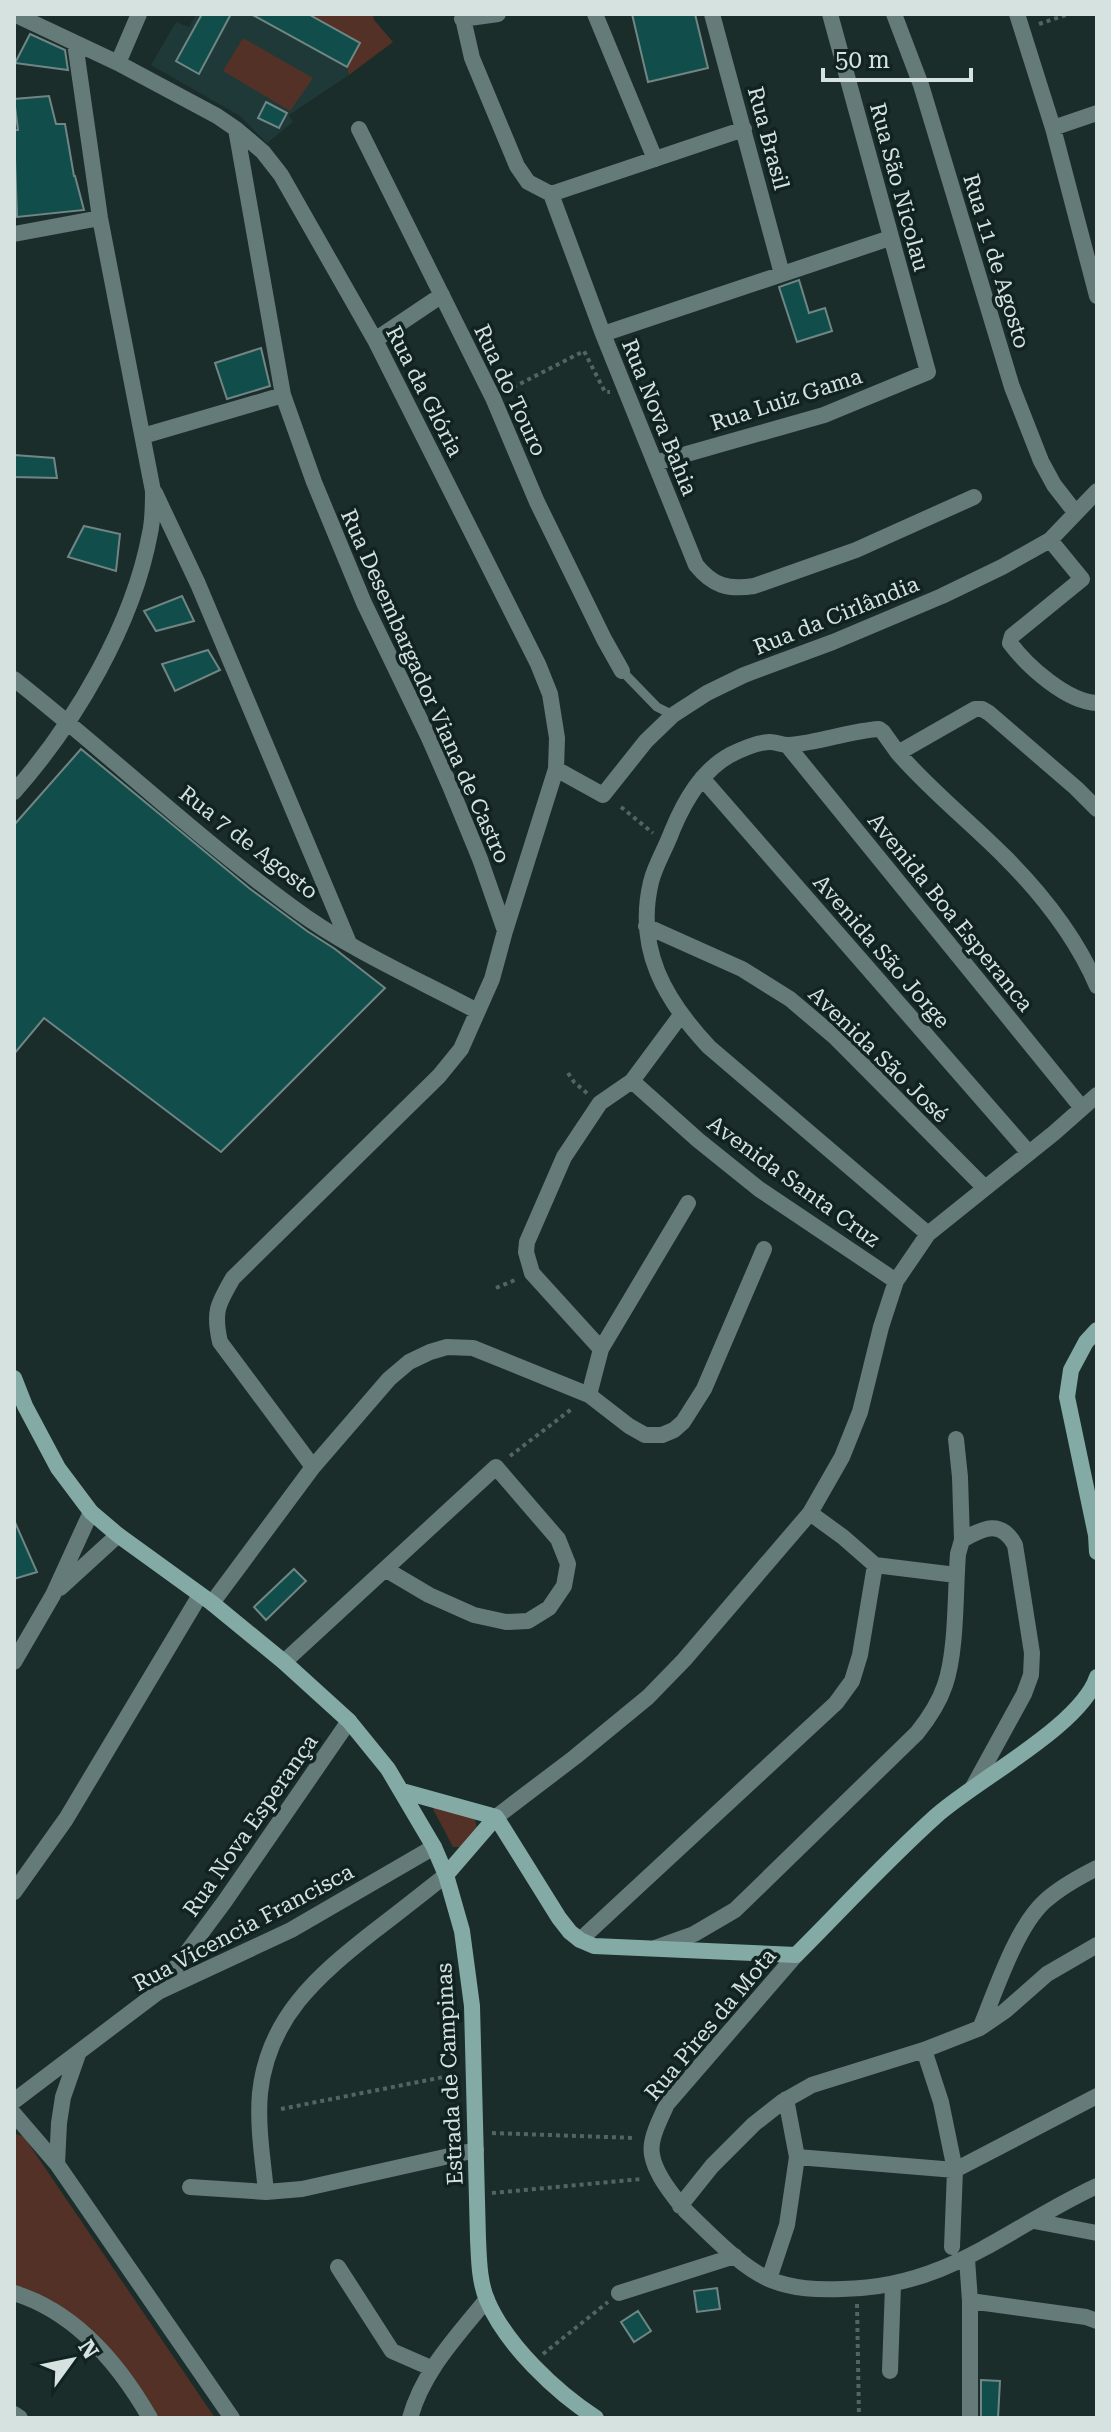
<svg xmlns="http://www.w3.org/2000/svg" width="1111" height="2432" viewBox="0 0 1111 2432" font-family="'Roboto Serif',serif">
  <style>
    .built { fill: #1e3937 }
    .green { fill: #533127 }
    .building { fill: #114e4b; stroke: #718684; stroke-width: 2 }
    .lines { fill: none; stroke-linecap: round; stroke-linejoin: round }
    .path { stroke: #536462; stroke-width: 4; stroke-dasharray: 4 4; stroke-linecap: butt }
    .lane { stroke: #647b79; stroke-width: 9 }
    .street { stroke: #647b79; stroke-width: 16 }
    .secondary { stroke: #84aaa6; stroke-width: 16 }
    .labels { text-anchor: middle; stroke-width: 7; stroke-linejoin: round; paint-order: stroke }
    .street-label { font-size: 22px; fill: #d6e2e0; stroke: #112321 }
  </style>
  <rect width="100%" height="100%" fill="#1a2d2b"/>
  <!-- built -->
  <path class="built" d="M196 14H309L360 43 347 67 349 75 289 115 293 122 267 143 240 116 151 65 176 22 189 27Z"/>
  <!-- green -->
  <path class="green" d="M309 14H373L374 20 393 42 349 75 347 67 360 43Z
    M243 38 313 78 290 111 223 71Z
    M435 1805 475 1819 477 1829 461 1847H453L433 1809Z
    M14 2133 24 2137 215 2418H152L123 2367 14 2290Z"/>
  <!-- building -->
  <path class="building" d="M202 14H231L199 74 176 61Z
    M251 14H308L360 43 347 67Z
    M632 14H695L708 68 648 82Z
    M30 34 65 50 68 70 15 63Z
    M49 96 56 124H65L74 176H75L84 210 17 217 14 130H18L14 99Z
    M266 102 287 113 279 128 258 118Z
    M799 280 809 313 825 308 832 331 797 342 779 287Z
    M261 348 270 386 227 399 215 363Z
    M14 455 54 458 57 478 14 477Z
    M84 526 120 534 116 571 68 557Z
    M182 596 194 621 156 631 144 611Z
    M208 650 220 670 175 691 162 664Z
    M81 749 249 888 307 931 335 949 385 988 221 1152 44 1018 14 1054V825Z
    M14 1520 37 1572 14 1579Z
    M294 1569 306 1581 266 1620 254 1607Z
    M717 2288 720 2309 697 2312 694 2291Z
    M638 2311 651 2331 634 2342 621 2322Z
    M981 2380 1000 2381 998 2418H981Z"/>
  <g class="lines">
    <!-- path -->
    <path class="path" d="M1039 24 1069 14
      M506 391 584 351 605 392H610
      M621 807 653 833
      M568 1073 574 1082 588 1094
      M496 1288 515 1280
      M510 1456 573 1408
      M281 2109 459 2074
      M492 2133 635 2138
      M492 2193 642 2179
      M857 2304 859 2418
      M543 2354 608 2302"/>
    <!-- lane -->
    <path class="lane" d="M622 671 657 707 673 715"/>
    <!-- street -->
    <path class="street" d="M14 14 118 63 217 116 236 129 263 152 281 175 375 340 538 664 550 694 557 738 556 769 505 931 492 979 461 1049 439 1076 233 1278C218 1304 213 1311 220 1342L313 1467
      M462 14 472 58 517 166 528 182 551 194 603 334 696 565C713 586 728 590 754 586L856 550 974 497
      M595 14 655 159
      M712 14 782 274
      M894 14 921 85 1012 387 1041 461 1054 485 1075 512
      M1017 14 1053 128 1097 296
      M462 19 498 14
      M118 63 139 14
      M1053 128 1097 113
      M236 129 283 395 314 482 364 603 429 738 450 786 480 859 505 931
      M359 129 493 398 537 502 604 639 622 671
      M551 194 744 129
      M14 234 100 218
      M603 334 890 238
      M375 340 442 295
      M143 436 283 395
      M655 463 824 415 928 372 830 14
      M155 493 198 584 349 943
      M1050 540 1082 579 1012 636 1010 643C1027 666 1067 702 1097 703
      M14 679C108 753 195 836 292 907 348 949 415 978 477 1011
      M787 745 1082 1108
      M898 753C930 790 969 821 1004 856 1041 893 1076 937 1097 986
      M556 769 603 795 646 741 673 715 707 693 744 675 833 642 942 596 1002 567 1050 540 1097 491
      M702 778 1029 1153
      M14 792C75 723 133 625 150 533 153 520 153 505 153 491L100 218 75 43
      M646 926 742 969 790 999 836 1038 984 1187
      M632 1081 698 1140 759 1189 896 1281
      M928 1234 709 1047C665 1000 635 949 651 882 655 865 666 848 672 831 684 802 701 771 730 755 742 749 757 742 770 742 776 742 782 745 788 745 819 743 848 731 879 729L883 732 898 753 975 709H982L989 713 1076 788 1097 809
      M601 1349 532 1273 526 1252 527 1242 564 1157 600 1103 632 1081 681 1015
      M589 1395 601 1349 688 1203
      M956 1439 960 1477 962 1540
      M810 1513 843 1537 875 1565 956 1575
      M60 1588 118 1535
      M212 1603 313 1467 389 1379 409 1362 430 1352 447 1347 473 1348 589 1395 629 1426 645 1435H662L674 1430 683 1422 704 1389 764 1249
      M14 1662 53 1595 91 1512
      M284 1662 496 1467 558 1539 568 1564 564 1586 549 1608 528 1621 506 1622 474 1615 429 1595 385 1569
      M496 1817 575 1757 648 1697 684 1660 810 1513 842 1457 860 1412 881 1327 896 1281 928 1234 1054 1133 1097 1095
      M14 1892 66 1819 200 1595
      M580 1940 836 1703 852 1681 860 1655 875 1565
      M655 1948 694 1934 735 1910 917 1733C929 1718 939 1703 945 1685 957 1650 955 1592 958 1554L962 1540C983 1528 1001 1519 1015 1545L1032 1653 1031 1675 1024 1694 973 1787
      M796 1955 667 2104C650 2141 643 2152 667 2187 675 2198 681 2207 690 2215 712 2236 743 2269 771 2280 794 2289 817 2290 842 2289 948 2288 1008 2227 1097 2186
      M159 1990 225 1901 349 1721
      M981 2026C996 1990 1016 1928 1044 1902 1059 1888 1079 1877 1097 1868
      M924 2050 941 2102 955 2170 952 2247
      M14 2101 158 1992 291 1930 434 1847
      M14 2114 57 2164 232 2418
      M797 2157 955 2170 1097 2096
      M57 2164 59 2123 63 2097 78 2054
      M190 2187 266 2192 302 2189 476 2150
      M266 2192C263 2160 257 2126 260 2093 268 2018 317 1976 373 1932 398 1913 422 1894 446 1875
      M680 2206 712 2166 754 2124 782 2102 812 2085 924 2050 980 2028 1005 2011 1047 1974 1097 1945
      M1034 2221 1097 2233
      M967 2259 970 2301V2418
      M338 2267 392 2351 431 2368
      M769 2279 787 2225 797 2157 786 2099
      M14 2293C76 2312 119 2364 150 2418
      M619 2293 735 2256
      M970 2301 1086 2317 1097 2321
      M890 2371 893 2285
      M14 2414 20 2418
      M410 2418C423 2371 457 2336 487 2299"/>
    <!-- secondary -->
    <path class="secondary" d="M1097 1330 1086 1342 1071 1370 1067 1397 1096 1535 1097 1552
      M14 1378 25 1406 58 1468 91 1512 118 1535 212 1603 284 1662 349 1721 388 1769 434 1847 446 1875 462 1931 472 2006 478 2239C479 2259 479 2281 487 2300 506 2345 556 2392 596 2418
      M402 1791 496 1817
      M496 1817 559 1918 570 1932 580 1940 594 1946 796 1955C842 1909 887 1860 936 1816 976 1780 1081 1726 1097 1677
      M446 1875 496 1817"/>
  </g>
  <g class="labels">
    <!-- street labels -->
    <g class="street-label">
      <text transform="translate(769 138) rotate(75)" y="8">Rua Brasil</text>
      <text transform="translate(900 187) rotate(75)" y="8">Rua São Nicolau</text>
      <text transform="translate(997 261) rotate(73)" y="8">Rua 11 de Agosto</text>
      <text transform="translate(511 390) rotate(65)" y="8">Rua do Touro</text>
      <text transform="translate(425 391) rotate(63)" y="8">Rua da Glória</text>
      <text transform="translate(786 399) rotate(-18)" y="8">Rua Luiz Gama</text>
      <text transform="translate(660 417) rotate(68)" y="8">Rua Nova Bahia</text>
      <text transform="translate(836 615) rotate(-22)" y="8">Rua da Cirlândia</text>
      <text transform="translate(426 686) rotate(66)" y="8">Rua Desembargador Viana de Castro</text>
      <text transform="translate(249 842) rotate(38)" y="8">Rua 7 de Agosto</text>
      <text transform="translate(951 912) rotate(51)" y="8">Avenida Boa Esperanca</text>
      <text transform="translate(882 951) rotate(49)" y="8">Avenida São Jorge</text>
      <text transform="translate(879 1054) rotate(44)" y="8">Avenida São José</text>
      <text transform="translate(794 1181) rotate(36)" y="8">Avenida Santa Cruz</text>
      <text transform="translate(250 1825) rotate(-55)" y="8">Rua Nova Esperança</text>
      <text transform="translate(243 1927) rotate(-28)" y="8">Rua Vicencia Francisca</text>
      <text transform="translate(710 2024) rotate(-50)" y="8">Rua Pires da Mota</text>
      <text transform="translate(449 2074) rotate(-93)" y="8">Estrada de Campinas</text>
    </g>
  </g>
  <!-- border -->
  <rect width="1111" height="2432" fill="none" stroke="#d6e2e0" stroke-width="32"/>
  <!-- north arrow -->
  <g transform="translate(72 2360) rotate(57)" stroke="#112321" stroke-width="6" paint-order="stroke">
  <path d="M0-6L14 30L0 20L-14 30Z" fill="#d6e2e0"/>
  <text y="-12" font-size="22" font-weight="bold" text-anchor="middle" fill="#d6e2e0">N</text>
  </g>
  <!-- scale -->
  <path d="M823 68v12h148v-12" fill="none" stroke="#d6e2e0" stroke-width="4"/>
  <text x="835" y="68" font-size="24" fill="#d6e2e0" stroke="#112321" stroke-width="6" paint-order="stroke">50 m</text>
</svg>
